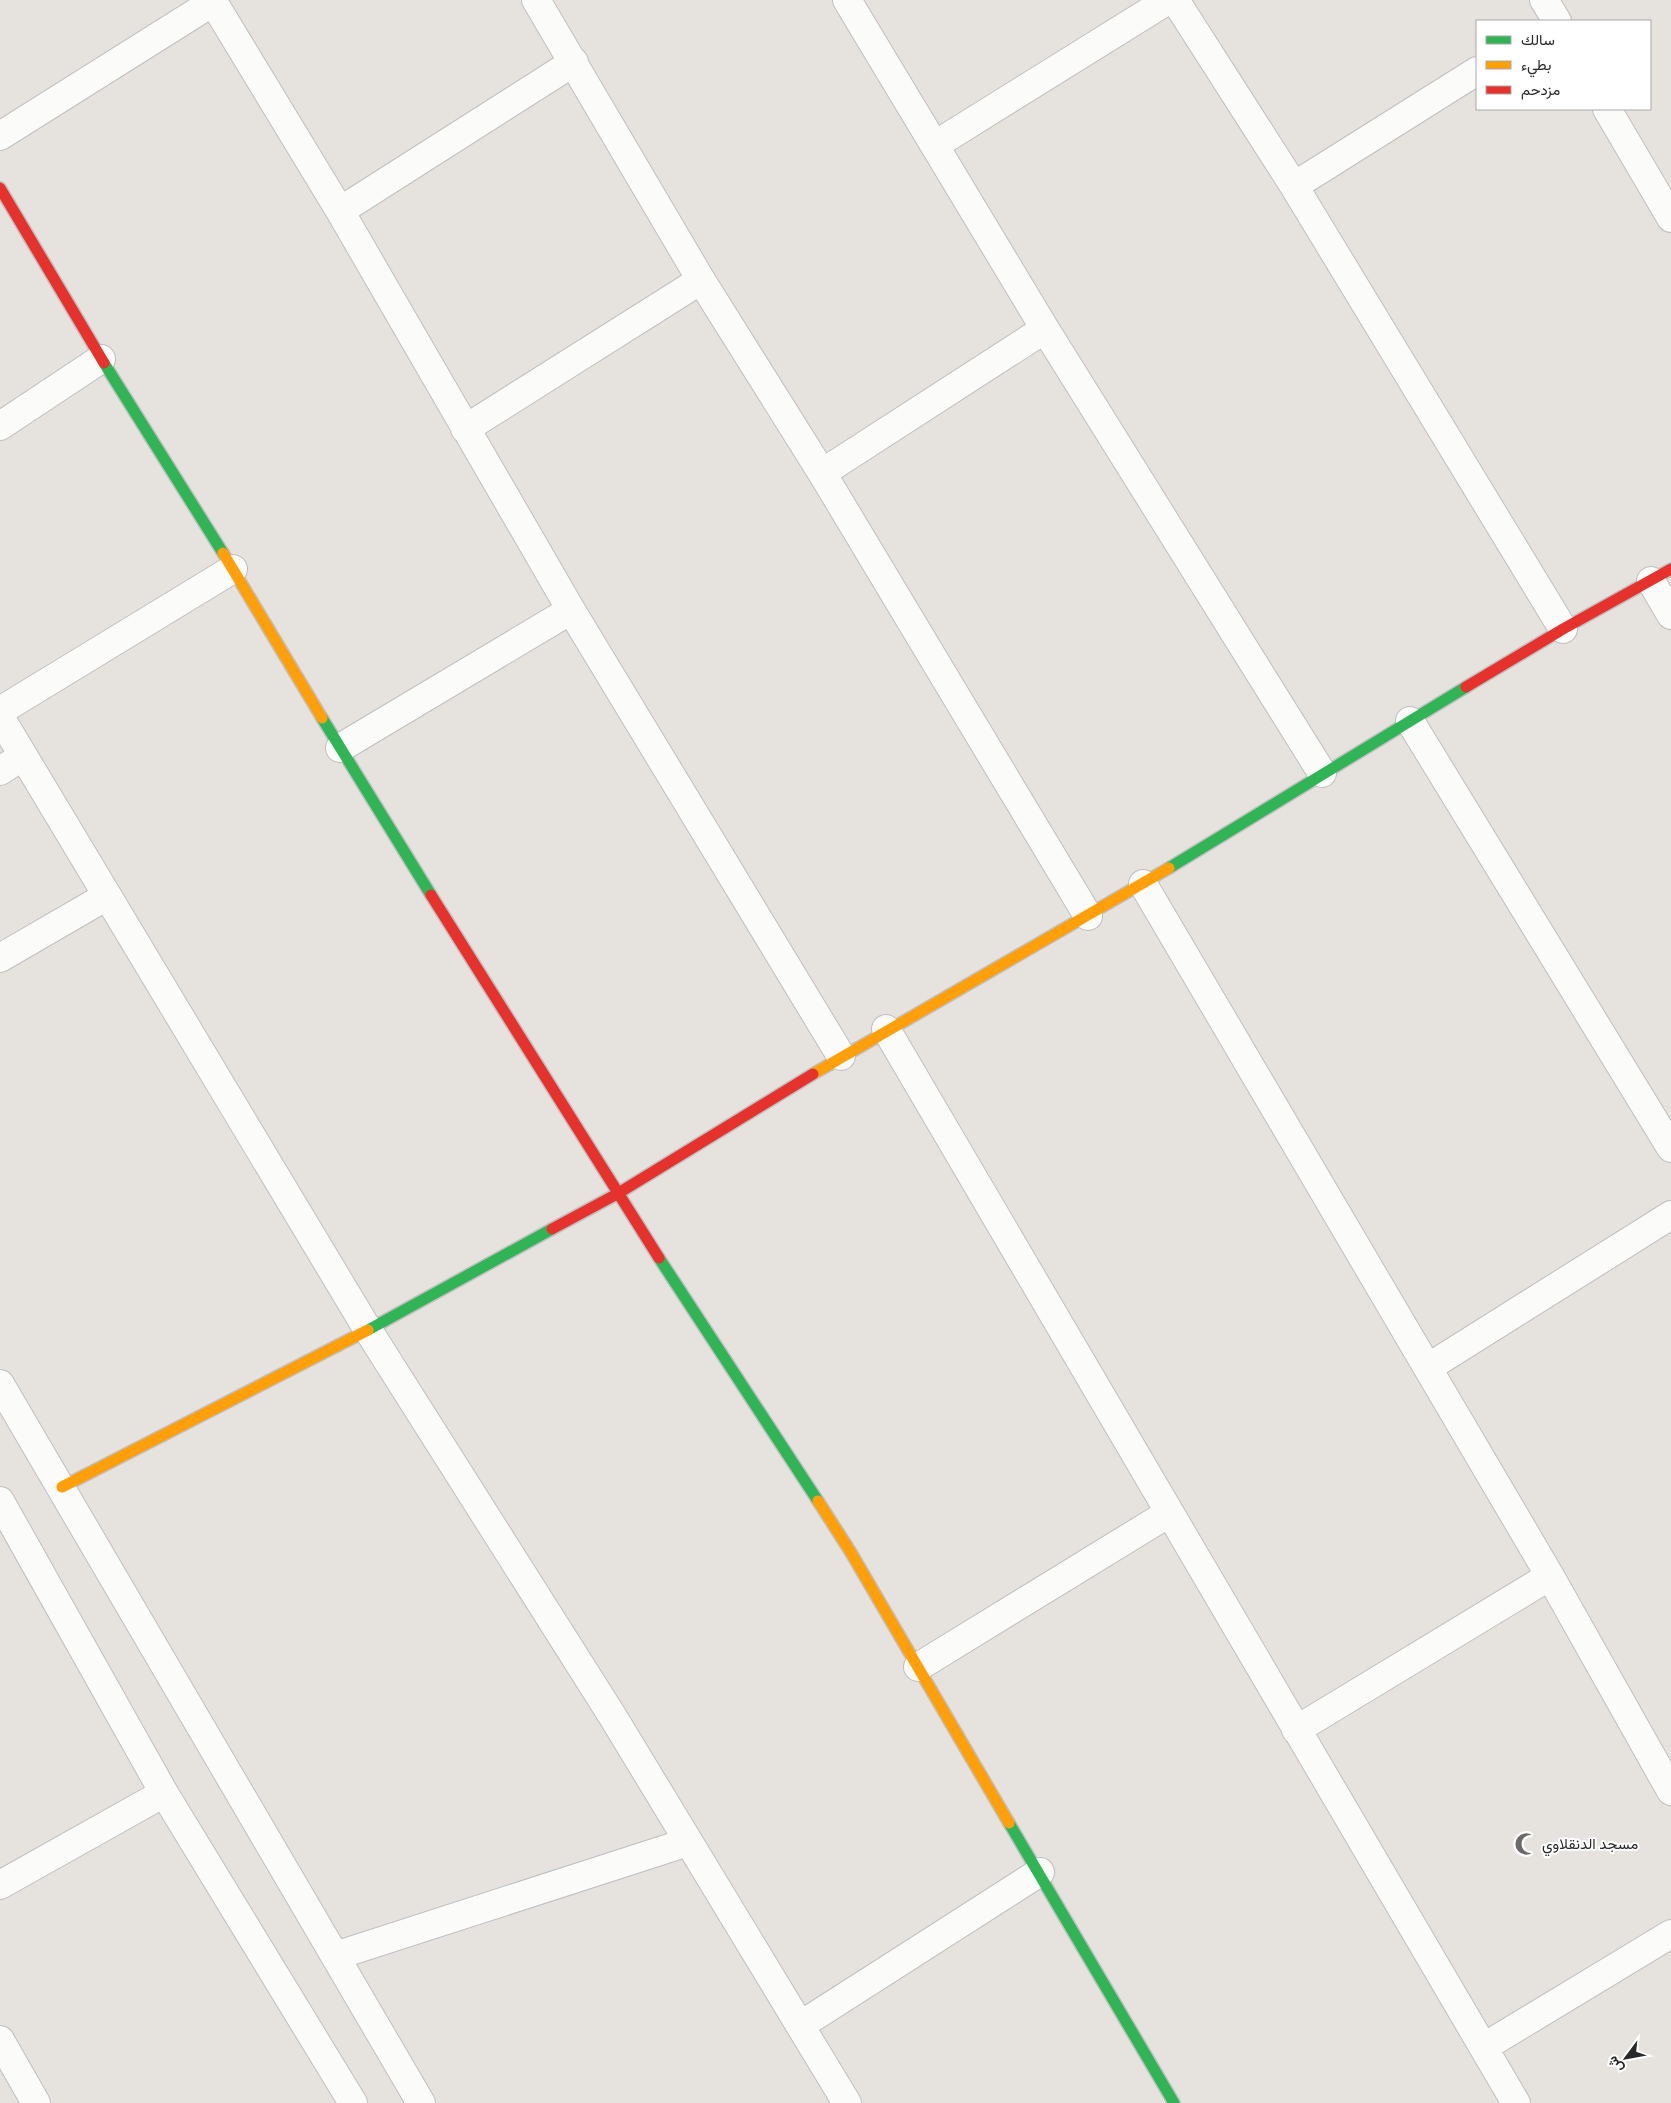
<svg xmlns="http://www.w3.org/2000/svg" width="1671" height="2103" viewBox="0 0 1671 2103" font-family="'IBM Plex Sans',Vazirmatn,sans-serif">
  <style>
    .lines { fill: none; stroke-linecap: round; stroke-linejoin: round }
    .street-casing { stroke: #c0bfc0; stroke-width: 30 }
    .fast-casing { stroke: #c0bfc0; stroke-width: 14 }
    .slow-casing { stroke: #c0bfc0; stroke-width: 14 }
    .jam-casing { stroke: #c0bfc0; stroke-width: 14 }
    .street { stroke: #fbfbfa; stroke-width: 28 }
    .fast { stroke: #30b455; stroke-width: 11 }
    .slow { stroke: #ff9f0a; stroke-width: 11 }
    .jam { stroke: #e5322d; stroke-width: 11 }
    .labels { text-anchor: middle; stroke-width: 4; stroke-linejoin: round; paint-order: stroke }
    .poi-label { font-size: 15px; fill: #292929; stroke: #fff; text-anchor: start }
  </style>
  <rect width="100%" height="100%" fill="#e6e3df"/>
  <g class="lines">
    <defs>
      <path id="street" d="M212 0 340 211 571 610 841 1056
        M536 0 701 280 822 473 1088 916
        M847 0 1045 329 1322 773
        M1175 0 1294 186 1563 629
        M1544 0 1557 21
        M1607 109 1671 218
        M0 136 213 2
        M935 145 1168 0
        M1294 186 1477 71
        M340 211 574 62
        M0 426 101 359
        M465 429 701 280
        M822 473 1045 329
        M1651 581 1671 615
        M0 711 233 569
        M0 717 368 1330 613 1717 847 2103
        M1410 721 1671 1148
        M340 748 571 610
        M0 771 23 756
        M1143 884 1550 1576 1671 1791
        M0 958 107 896
        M886 1029 1516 2103
        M1429 1367 1671 1215
        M0 1384 421 2103
        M0 1501 164 1793 353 2103
        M918 1667 1169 1513
        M1296 1730 1550 1576
        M0 1885 164 1793
        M335 1956 688 1842
        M801 2025 1040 1872
        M0 2040 36 2103
        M1484 2047 1671 1934"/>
      <path id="fast" d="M104 363 223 553
        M322 718 431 895
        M1169 868 1466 687
        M659 1258 818 1501
        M368 1330 552 1229
        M1009 1823 1174 2103"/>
      <path id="slow" d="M223 553 322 718
        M813 1074 1169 868
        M62 1487 368 1330
        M818 1501 850 1551 1009 1823"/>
      <path id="jam" d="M0 188 104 363
        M1466 687 1563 629 1671 569
        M431 895 659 1258
        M552 1229 617 1194 813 1074"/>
    </defs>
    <!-- street casing -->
    <use href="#street" class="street-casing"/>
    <!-- fast casing -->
    <use href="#fast" class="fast-casing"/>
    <!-- slow casing -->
    <use href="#slow" class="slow-casing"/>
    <!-- jam casing -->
    <use href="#jam" class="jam-casing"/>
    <!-- street -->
    <use href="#street" class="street"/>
    <!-- fast -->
    <use href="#fast" class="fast"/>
    <!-- slow -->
    <use href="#slow" class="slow"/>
    <!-- jam -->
    <use href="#jam" class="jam"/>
  </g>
  <!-- icons -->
  <defs>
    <symbol id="mosque-bare" viewBox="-9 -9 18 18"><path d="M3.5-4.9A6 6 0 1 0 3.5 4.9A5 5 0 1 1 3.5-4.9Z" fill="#6b6a69" stroke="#fff" stroke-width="2.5" paint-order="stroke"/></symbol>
  </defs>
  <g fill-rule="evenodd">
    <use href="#mosque-bare" x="1510" y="1828" width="32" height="32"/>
  </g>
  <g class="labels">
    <!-- poi labels -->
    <g class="poi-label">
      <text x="1542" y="1849">مسجد الدنقلاوي</text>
    </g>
  </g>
  <!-- legend -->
  <rect x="1476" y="20" width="175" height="90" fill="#ffffff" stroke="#a9a9a9"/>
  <rect x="1486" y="36" width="25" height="8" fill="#30b455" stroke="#a9a9a9"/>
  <text x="1521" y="45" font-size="15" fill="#292929">سالك</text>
  <rect x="1486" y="61" width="25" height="8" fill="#ff9f0a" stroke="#a9a9a9"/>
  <text x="1521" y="70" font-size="15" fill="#292929">بطيء</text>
  <rect x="1486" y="86" width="25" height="8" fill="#e5322d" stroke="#a9a9a9"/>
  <text x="1521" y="95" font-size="15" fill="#292929">مزدحم</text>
  <!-- north arrow -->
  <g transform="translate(1626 2058) rotate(238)" stroke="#ffffff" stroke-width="4" paint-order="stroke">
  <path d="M0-4L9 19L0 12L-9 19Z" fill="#292929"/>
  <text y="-8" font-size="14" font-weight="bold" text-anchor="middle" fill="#292929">ش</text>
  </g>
</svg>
